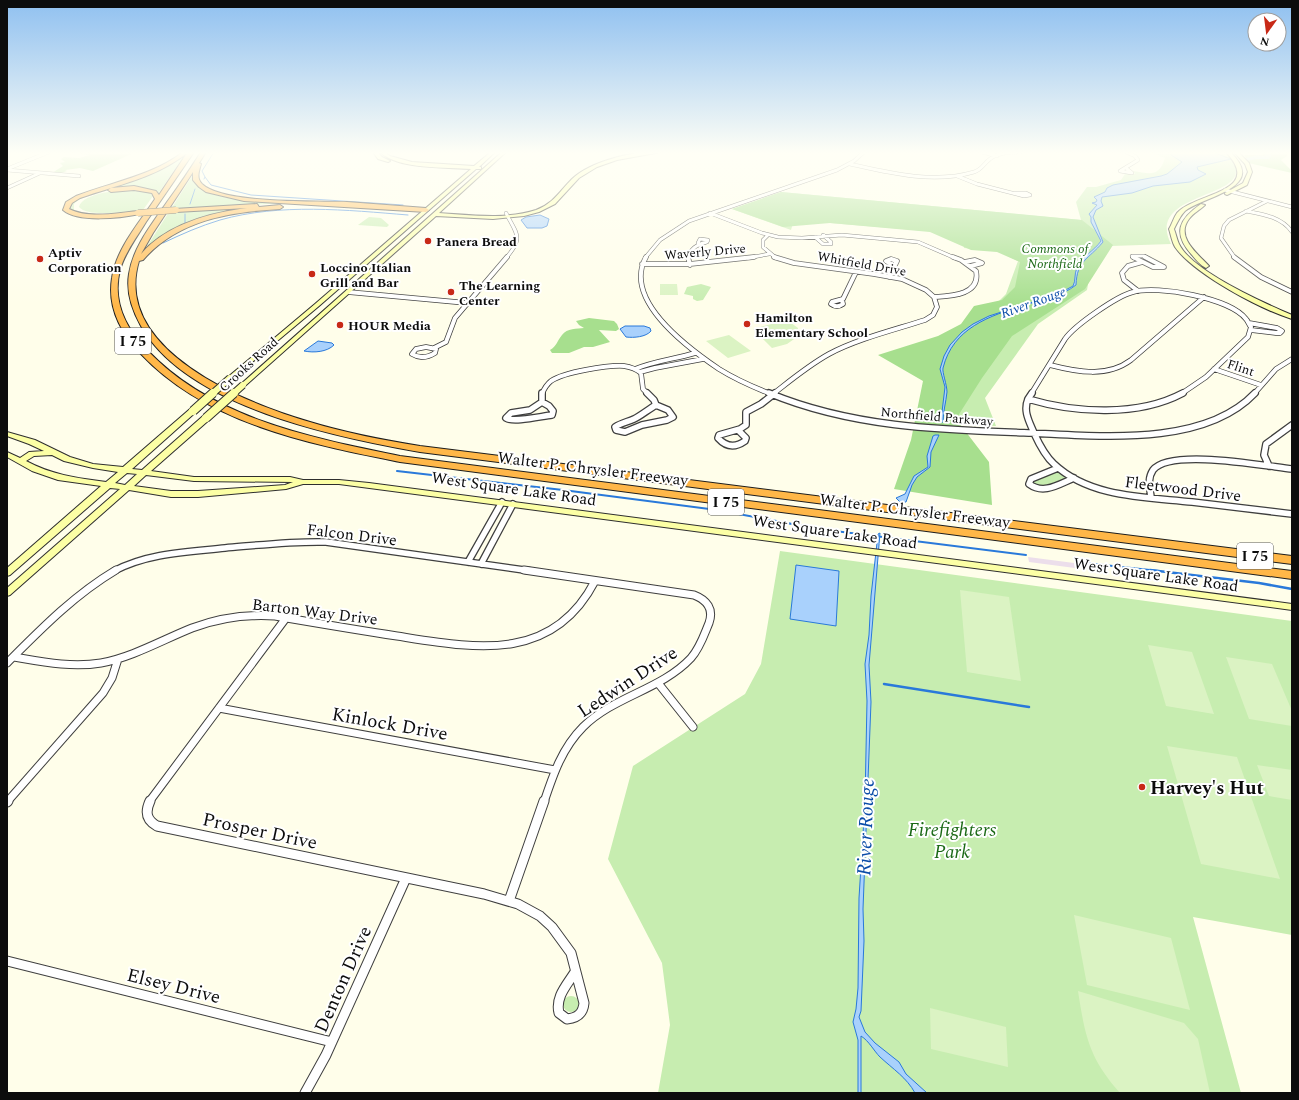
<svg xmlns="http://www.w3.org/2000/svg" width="1299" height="1100" viewBox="0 0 1299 1100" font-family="Spectral,serif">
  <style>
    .industrial { fill: #ecdeeb }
    .green { fill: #c7edb0 }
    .forest { fill: #a7df8e }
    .pitch { fill: #dbf3c3 }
    .water { fill: #a9d1fc; stroke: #2979da }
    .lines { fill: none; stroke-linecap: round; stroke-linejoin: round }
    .stream-far2 { stroke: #2979da; stroke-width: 1 }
    .stream-far1 { stroke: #2979da; stroke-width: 2 }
    .stream { stroke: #2979da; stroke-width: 2.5 }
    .river { fill: #a9d1fc; fill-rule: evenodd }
    .street-far4-casing { stroke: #3f3f3f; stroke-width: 4 }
    .street-far3-casing { stroke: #3f3f3f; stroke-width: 5.5 }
    .street-far2-casing { stroke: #3f3f3f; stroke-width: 8 }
    .street-far1-casing { stroke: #3f3f3f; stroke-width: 9 }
    .street-casing { stroke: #3f3f3f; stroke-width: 11 }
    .secondary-casing { stroke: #2e2e2e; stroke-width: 2 }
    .highway-casing { stroke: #1d1d1d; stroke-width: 2 }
    .street-far4 { stroke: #fff; stroke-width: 3 }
    .street-far3 { stroke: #fff; stroke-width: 4 }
    .street-far2 { stroke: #fff; stroke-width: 5.5 }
    .street-far1 { stroke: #fff; stroke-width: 7 }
    .street { stroke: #fff; stroke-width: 9 }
    .secondary { fill: #fcffa5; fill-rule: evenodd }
    .highway { fill: #ffb748; fill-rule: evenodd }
    .secondary-bridge-far1-casing { stroke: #2e2e2e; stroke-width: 8; stroke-linecap: butt }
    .secondary-bridge-casing { stroke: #2e2e2e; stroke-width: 10; stroke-linecap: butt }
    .highway-bridge-casing { stroke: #1d1d1d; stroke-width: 7; stroke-linecap: butt }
    .secondary-bridge-far1 { stroke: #fcffa5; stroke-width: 6 }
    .secondary-bridge { stroke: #fcffa5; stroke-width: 8 }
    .highway-bridge { stroke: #ffb748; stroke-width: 6 }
    .poi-dot { fill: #c82917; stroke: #fff; stroke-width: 1.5 }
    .labels { text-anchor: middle; stroke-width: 4; stroke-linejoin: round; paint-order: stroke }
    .far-poi-label { font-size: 13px; font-weight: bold; fill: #0c0c0c; stroke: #fff; text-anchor: start }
    .far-park-label { font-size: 13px; font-style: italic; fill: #1b6916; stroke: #fff }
    .far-street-label { font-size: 13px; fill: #0c0c0c; stroke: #fff }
    .far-water-label { font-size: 14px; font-style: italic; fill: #0a4ca8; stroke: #fff }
    .shield { fill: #fff; stroke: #555; stroke-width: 1 }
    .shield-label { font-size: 15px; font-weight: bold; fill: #0c0c0c }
    .street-label { font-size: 16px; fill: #0c0c0c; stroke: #fff }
    .near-street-label { font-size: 19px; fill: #0c0c0c; stroke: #fff }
    .near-poi-label { font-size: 19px; font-weight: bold; fill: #0c0c0c; stroke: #fff; text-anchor: start }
    .near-park-label { font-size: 19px; font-style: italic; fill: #1b6916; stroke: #fff }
    .near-water-label { font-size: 20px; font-style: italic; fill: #0a4ca8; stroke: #fff }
  </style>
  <rect width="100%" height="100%" fill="#fffeea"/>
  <!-- industrial -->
  <path class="industrial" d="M1028 557 1074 563 1075 568 1029 562Z"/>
  <!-- green -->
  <path class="green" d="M1150 152H1224C1228 156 1233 161 1235 166 1247 199 1145 192 1171 244L1111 246 1091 268 1087 290 1038 324 985 398 996 426 924 423 964 324 999 301 1006 294 1018 261 997 251 964 248 962 234 794 220 791 230 732 209 781 192 1081 220 1076 202 1087 187H1096L1121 180 1125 174H1135L1133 171C1151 174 1159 177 1165 158Z
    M184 156 158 194C144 180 87 190 74 204V210L83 213 71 211 69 208 73 200 164 167Z
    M192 176C204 203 258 201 285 203L171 209Z
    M135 189 150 193 153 196 143 210C129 211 88 218 79 207 83 192 122 190 135 189Z
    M272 207 200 221 146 248 169 212Z
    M369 217 381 218 389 225 387 227 358 225Z
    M701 284 711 287 703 300 697 301 693 299V296L684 294 687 287Z
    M1055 471 1060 472 1067 478 1042 488 1032 483V481Z
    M780 551 1292 621V935L1193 917 1241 1093H658L670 1025 662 963 608 859 633 766 745 694 761 664Z
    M563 1004a8 8 0 1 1 16 0a8 8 0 1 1-16 0Z"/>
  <!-- forest -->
  <path class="forest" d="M76 152H136L93 171 80 168 65 170 67 171 61 173H52L63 166 60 163 65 162 61 159 64 157 79 158 90 155 74 153Z
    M1263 152H1292L1288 153 1287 156 1281 160 1292 171V173L1253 164 1249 163 1244 155H1263Z
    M781 192 1082 220 1113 245 1085 289 1012 336 982 378 956 419 989 462 992 505 894 489 911 440 923 381 878 355 938 336 961 324 974 306 1002 300 1015 287 1020 262 997 252 971 250 930 232 830 223 783 227 732 209Z
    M589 318 614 321 617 324 619 329 616 331 599 330 610 342 593 347H584L569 353H552L550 350C557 346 557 341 562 335 567 328 577 329 584 328L579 325 576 321Z"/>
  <!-- pitch -->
  <path class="pitch" d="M660 284H677L678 295H660Z
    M787 320 798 328 797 337 787 344 772 348 753 329Z
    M729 335 751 351 728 358 706 341Z
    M960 590 1009 597 1021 681 967 672Z
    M1148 645 1192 652 1214 714 1166 706Z
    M1226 657 1272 664 1292 711V726L1249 719Z
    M1167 746 1237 757 1280 879 1201 864Z
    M1257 765 1292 770V800L1269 796Z
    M1074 915 1171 938 1190 1010 1087 985Z
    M1078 991 1184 1023 1198 1039 1210 1093H1120C1089 1058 1085 1036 1078 991Z
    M930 1008 1006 1027 1008 1067 931 1049Z"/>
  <!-- water -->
  <path class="water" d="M1171 152H1212L1231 159 1197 167 1198 170 1206 174 1190 182 1153 186 1132 193 1102 197 1101 201 1103 206 1096 210 1093 217 1103 242C1088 260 1077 260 1076 285 1062 296 1042 300 1025 305 989 316 953 328 943 368 942 372 947 385 947 392 946 402 943 412 943 422H938L942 412 945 387 940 369 944 356 950 345 962 332 973 324 989 316 1058 294 1073 286C1076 281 1074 273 1077 268 1081 257 1094 251 1101 241L1091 222V217L1089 214 1097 205 1092 203 1096 202 1097 200 1094 197 1105 192 1107 188 1113 185 1161 176 1167 174 1182 162 1171 155Z
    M540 215 549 219 547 226 542 228H527L521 220 526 217Z
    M625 326H644L650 328 651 331C646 337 634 338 626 337L620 329Z
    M318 341 332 343 334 345C327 352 314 353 304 351Z
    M935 435H939L931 452 930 467 917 477 912 485 906 502H900L896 498 905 494 914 476 928 467 927 456 933 436Z
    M880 533 869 665 871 702 863 909 864 941 861 1011 859 1017 865 1032 875 1043 899 1062 906 1074 927 1093H915C907 1078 893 1069 880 1057 874 1051 869 1041 861 1036V1093H858V1040L853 1022 856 1009 858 988 859 898 865 802 867 701 865 664 869 635 871 596 878 534Z
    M796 565 839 571 836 626 790 619Z"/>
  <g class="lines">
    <!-- stream-far2 -->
    <path class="stream-far2" d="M205 177 211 185 251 195 403 205
      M204 179 205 177 202 171 214 152
      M190 204 195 189
      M185 214V224
      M163 243C182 234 200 226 220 220 280 203 347 210 408 215"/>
    <!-- stream-far1 -->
    <path class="stream-far1" d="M397 471 563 490 717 510 819 529 1026 555
      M1076 562 1159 571"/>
    <!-- stream -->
    <path class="stream" d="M1150 570 1259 583 1292 589
      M884 684 1029 707"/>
    <!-- river -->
    <path class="river" d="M1263 152H1268L1271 156 1269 159H1257L1246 161 1243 159 1257 155 1265 156Z"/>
    <defs>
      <path id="street-far4" d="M982 152 997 156
        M1126 152 1135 156 1138 160 1120 171 1132 173 1126 168
        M850 164C890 173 933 184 974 172 982 170 984 163 990 159 999 152 1013 152 1023 152
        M7 169 49 152
        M7 170 79 176
        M957 176 977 184 1024 196 1030 195 1026 193H1014
        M7 188 40 173
        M1225 190 1292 207
        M1246 211C1262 214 1282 217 1292 232
        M506 213C517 235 524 237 506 258
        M710 213 762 233 778 237 802 238 842 235 918 242 955 258
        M768 235 763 240V247L776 258
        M815 237 823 244H831V242L823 235
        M645 258 660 240 689 221 837 170 854 161 864 152
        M688 258C690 248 698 244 707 242L708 240 700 239 698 243
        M748 258 769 254
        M1134 258 1132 256H1144L1147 258
        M1235 258 1221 238 1224 226 1229 220 1267 201"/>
      <path id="street-far3" d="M646 257C622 300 688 348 719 369 735 379 753 387 771 394
        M688 257 690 265
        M1133 257 1153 267H1164L1145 257
        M1234 257 1261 277 1292 292
        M965 262 975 260 982 263 971 266
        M642 264H690L754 257
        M889 277 897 261 891 259 886 261 894 266
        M1138 291 1124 280 1122 273 1128 266 1142 262
        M348 292 467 303
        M934 297C951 296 981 295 976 271L961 260 953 257
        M842 300 843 304C839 307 835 307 831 304L832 302 843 299 856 272
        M1249 323 1277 328 1282 331 1280 333H1276L1251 330
        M426 347 436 349 435 353C427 358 420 359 412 354L416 349Z
        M434 348 446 342 455 318 507 257
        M1050 365C1077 372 1107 378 1131 360L1204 297
        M635 369C654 361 675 359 695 353
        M1214 369 1261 385
        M640 372 655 368 703 359
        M542 394C544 389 546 385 551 381 564 372 608 365 624 366 631 367 636 369 641 373L643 389 648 394
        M773 394C791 380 809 365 829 354 857 339 894 330 925 320L933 315 937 307 934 297 926 290 902 279 874 274 794 263 774 257
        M1031 394 1065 339C1075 325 1117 296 1133 292 1158 285 1230 298 1246 319 1248 321 1249 325 1251 327L1248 337 1206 377 1181 394
        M1254 394 1276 369 1292 359"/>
      <path id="street-far2" d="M647 393 654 400 656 405
        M769 393C853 428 943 430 1032 433 1100 436 1204 447 1255 393
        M1028 399C1075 413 1138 417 1183 393
        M1028 399C1023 411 1029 421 1034 433 1039 444 1045 456 1054 464 1090 498 1146 497 1192 502 1225 506 1259 510 1292 514
        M1028 399 1032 393
        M542 402V393
        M542 402 549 406 553 411 552 415C542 416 513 423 506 418L511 413 530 410Z
        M656 405 668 410 673 417 667 420 642 425 625 432 616 430 615 427C621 423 627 422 634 419 639 417 649 409 656 405Z
        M739 431 746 438 745 441C735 448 726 447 718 438L719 435 740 429 746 425V412L761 404 775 393
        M1269 466 1264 455 1266 444 1292 425
        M1058 468 1031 479 1029 484C1044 495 1059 484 1074 478
        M1151 497C1150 488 1147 479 1153 470 1170 448 1265 466 1292 469
        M468 562 502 502
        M481 564 513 504
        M114 571C148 553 187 552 225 548 259 545 292 541 326 542L531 571"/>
      <path id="street-far1" d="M524 570 694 595C707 600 714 609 709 623 704 635 700 648 691 658 661 690 614 696 583 727 562 748 553 775 544 802
        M14 657C43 662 72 668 101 663 133 657 162 640 192 628 219 618 246 614 275 616 316 623 357 630 397 636 474 648 552 664 595 581
        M7 663C41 629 74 595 116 570
        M658 683 693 727
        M219 708 555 770
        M7 802 103 693 112 678 118 659
        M149 802 286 618"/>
      <path id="street" d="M150 801C145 812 146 820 157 826L484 894 518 904 540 916 552 927 571 953 584 1003C583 1014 577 1018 567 1019L559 1013C555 997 567 985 575 972
        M7 802 8 801
        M509 901 544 801
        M7 961 332 1042
        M305 1093 326 1055 406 878"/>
      <path id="secondary" d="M373 152H377L382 157 390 161 388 162 378 159Z
        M380 152H384L390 156 412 162 474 166 491 152H495L479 167H481V169H476L319 306 232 379H228V377L315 304 471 169C446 167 399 170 380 152Z
        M502 152H506L439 213C470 215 505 220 536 210 554 203 559 192 572 179 591 161 636 150 661 152L617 160 597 167 579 178 555 204 539 212 524 216 493 219 436 216 245 386H241V384Z
        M1226 152H1230C1269 188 1204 196 1185 211 1180 216 1177 223 1174 229 1176 234 1177 240 1179 244 1192 271 1264 303 1292 315V319C1260 309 1194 274 1175 247 1172 242 1171 235 1169 229 1172 224 1174 217 1177 213 1196 192 1264 193 1226 152Z
        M1234 152H1238L1249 163 1252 172 1247 185 1227 195 1225 194V193L1243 183 1248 172 1245 164Z
        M1201 204 1205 205C1200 210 1193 213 1189 219 1175 237 1198 254 1209 266L1206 268C1200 265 1196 260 1192 255 1172 233 1179 219 1201 204Z
        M190 409H193L197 411 132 469 142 470 203 416H206L210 418 209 420 151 471 194 477H290L303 480H339L369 483 1292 604V610L339 484H303L286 489 198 497H171L129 490 10 595 7 596V588L120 489 110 488 10 575 7 576V568L101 486 58 480 32 471 7 457V452L20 458 29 452 44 451 29 444 7 436V432L35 440 70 457 93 464 123 467ZM52 455 64 461 93 468 118 472 106 482C77 478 52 475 26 461L34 456ZM127 473 137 474 125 485 115 483ZM146 475 194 481 293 482 285 485 198 491H171L134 486Z"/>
      <path id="highway" d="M183 152H194C178 175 162 199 146 222 137 237 125 252 120 270 112 301 126 329 148 351 213 419 312 438 400 456L1292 571V579L400 462C310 444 207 424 141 354 122 334 107 308 112 278 116 249 139 223 155 199L152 193 134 190 111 192 108 190 111 188 134 186 156 191 159 195 187 153C156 178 117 185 80 198L72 203 69 209C90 219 116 213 138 211L141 213 140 214C121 218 78 223 63 210L66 202 76 196C112 182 152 176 183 152Z
        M201 152H206L199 163 201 164C199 171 196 178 202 184 223 204 315 201 347 202 373 204 400 206 426 208L429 210 426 212 244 201 206 192 199 187 193 180V172L153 233 141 254C167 224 209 213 247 208L176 212 173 210 174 209 257 204 259 207 280 205 283 207 280 209C229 212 178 220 143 260L139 261C112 350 245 403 310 422 346 433 383 440 420 446L1292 556V564L420 452C335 437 187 407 141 326 132 310 126 292 129 274 133 247 152 224 167 202 179 186 190 169 201 152Z"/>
    </defs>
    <!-- street-far4 casing -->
    <use href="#street-far4" class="street-far4-casing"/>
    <!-- street-far3 casing -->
    <use href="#street-far3" class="street-far3-casing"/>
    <!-- street-far2 casing -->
    <use href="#street-far2" class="street-far2-casing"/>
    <!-- street-far1 casing -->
    <use href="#street-far1" class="street-far1-casing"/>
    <!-- street casing -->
    <use href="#street" class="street-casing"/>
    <!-- secondary casing -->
    <use href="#secondary" class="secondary-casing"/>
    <!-- highway casing -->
    <use href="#highway" class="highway-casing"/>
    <!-- street-far4 -->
    <use href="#street-far4" class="street-far4"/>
    <!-- street-far3 -->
    <use href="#street-far3" class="street-far3"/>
    <!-- street-far2 -->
    <use href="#street-far2" class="street-far2"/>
    <!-- street-far1 -->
    <use href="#street-far1" class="street-far1"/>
    <!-- street -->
    <use href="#street" class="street"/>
    <!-- secondary -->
    <use href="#secondary" class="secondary"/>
    <!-- highway -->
    <use href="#highway" class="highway"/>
    <defs>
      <path id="secondary-bridge-far1" d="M212 394 230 378
        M233 394 243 385"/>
      <path id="secondary-bridge" d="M193 411 213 393
        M206 418 234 393"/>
      <path id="highway-bridge" d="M138 213 176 210"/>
    </defs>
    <!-- secondary-bridge-far1 casing -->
    <use href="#secondary-bridge-far1" class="secondary-bridge-far1-casing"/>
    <!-- secondary-bridge casing -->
    <use href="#secondary-bridge" class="secondary-bridge-casing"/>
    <!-- highway-bridge casing -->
    <use href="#highway-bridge" class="highway-bridge-casing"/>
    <!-- secondary-bridge-far1 -->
    <use href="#secondary-bridge-far1" class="secondary-bridge-far1"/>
    <!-- secondary-bridge -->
    <use href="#secondary-bridge" class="secondary-bridge"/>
    <!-- highway-bridge -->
    <use href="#highway-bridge" class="highway-bridge"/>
  </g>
  <!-- sky -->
  <linearGradient id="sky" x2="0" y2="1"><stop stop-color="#8fc0f0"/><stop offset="0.5" stop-color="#fffff6"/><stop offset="1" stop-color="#fffff6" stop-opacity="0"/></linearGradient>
  <rect width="1299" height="306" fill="url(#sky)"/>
  <!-- markers -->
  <g class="poi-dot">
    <circle cx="428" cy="241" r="4"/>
    <circle cx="40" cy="259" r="4"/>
    <circle cx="312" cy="274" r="4"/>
    <circle cx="451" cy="292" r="4"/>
    <circle cx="747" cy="324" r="4"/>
    <circle cx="340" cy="325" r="4"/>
    <circle cx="1142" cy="787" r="4"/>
  </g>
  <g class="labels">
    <!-- far-poi labels -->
    <g class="far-poi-label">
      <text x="436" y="246">Panera Bread</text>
      <text x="48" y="257">Aptiv<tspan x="48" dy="15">Corporation</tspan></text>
      <text x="320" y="272">Loccino Italian<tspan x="320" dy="15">Grill and Bar</tspan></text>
      <text x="459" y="290">The Learning<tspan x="459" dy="15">Center</tspan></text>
      <text x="755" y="322">Hamilton<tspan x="755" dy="15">Elementary School</tspan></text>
      <text x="348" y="330">HOUR Media</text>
    </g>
    <!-- far-park labels -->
    <g class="far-park-label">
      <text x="1055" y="253">Commons of<tspan x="1055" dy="15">Northfield</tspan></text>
    </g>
    <!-- far-street labels -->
    <g class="far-street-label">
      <text transform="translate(705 251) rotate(-5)" y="5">Waverly Drive</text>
      <text transform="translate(862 263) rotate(10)" y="5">Whitfield Drive</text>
      <text transform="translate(248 364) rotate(-42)" y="5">Crooks Road</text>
      <text transform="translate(1241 367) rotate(18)" y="5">Flint</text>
      <text transform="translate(937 416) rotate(5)" y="5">Northfield Parkway</text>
    </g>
    <!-- far-water labels -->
    <g class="far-water-label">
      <text transform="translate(1033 302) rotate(-20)" y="5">River Rouge</text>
    </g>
    <!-- shield labels -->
    <g class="shield">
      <rect x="115" y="328" width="36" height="26" rx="3"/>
      <rect x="708" y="489" width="36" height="26" rx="3"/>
      <rect x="1237" y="543" width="36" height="26" rx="3"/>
    </g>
    <g class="shield-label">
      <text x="133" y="346">I 75</text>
      <text x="726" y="507">I 75</text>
      <text x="1255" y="561">I 75</text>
    </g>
    <!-- street labels -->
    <g class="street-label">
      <text transform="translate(593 468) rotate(7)" y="6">Walter P. Chrysler Freeway</text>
      <text transform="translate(514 488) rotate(8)" y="6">West Square Lake Road</text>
      <text transform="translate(1183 488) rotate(7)" y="6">Fleetwood Drive</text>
      <text transform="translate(915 510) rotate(7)" y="6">Walter P. Chrysler Freeway</text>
      <text transform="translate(835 531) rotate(8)" y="6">West Square Lake Road</text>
      <text transform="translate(352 534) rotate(7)" y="6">Falcon Drive</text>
      <text transform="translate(1156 574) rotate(8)" y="6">West Square Lake Road</text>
      <text transform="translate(315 611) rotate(7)" y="6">Barton Way Drive</text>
    </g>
    <!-- near-street labels -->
    <g class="near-street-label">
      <text transform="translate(627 681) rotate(-33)" y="7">Ledwin Drive</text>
      <text transform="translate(390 723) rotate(10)" y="7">Kinlock Drive</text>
      <text transform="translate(260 830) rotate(12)" y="7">Prosper Drive</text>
      <text transform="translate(342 979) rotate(-66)" y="7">Denton Drive</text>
      <text transform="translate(174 985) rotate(14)" y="7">Elsey Drive</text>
    </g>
    <!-- near-poi labels -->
    <g class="near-poi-label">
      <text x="1150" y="794">Harvey's Hut</text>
    </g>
    <!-- near-park labels -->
    <g class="near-park-label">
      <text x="952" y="836">Firefighters<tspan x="952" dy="22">Park</tspan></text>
    </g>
    <!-- near-water labels -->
    <g class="near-water-label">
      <text transform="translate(865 827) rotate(-88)" y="7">River Rouge</text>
    </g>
  </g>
  <!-- border -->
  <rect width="1299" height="1100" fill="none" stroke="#0c0c0c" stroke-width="16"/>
  <!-- north arrow -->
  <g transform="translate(1267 32) rotate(194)"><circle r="19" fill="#ffffff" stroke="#9e9e9e"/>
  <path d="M0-3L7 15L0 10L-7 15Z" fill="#c82917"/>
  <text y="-6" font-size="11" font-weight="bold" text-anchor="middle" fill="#0c0c0c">N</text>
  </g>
</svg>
